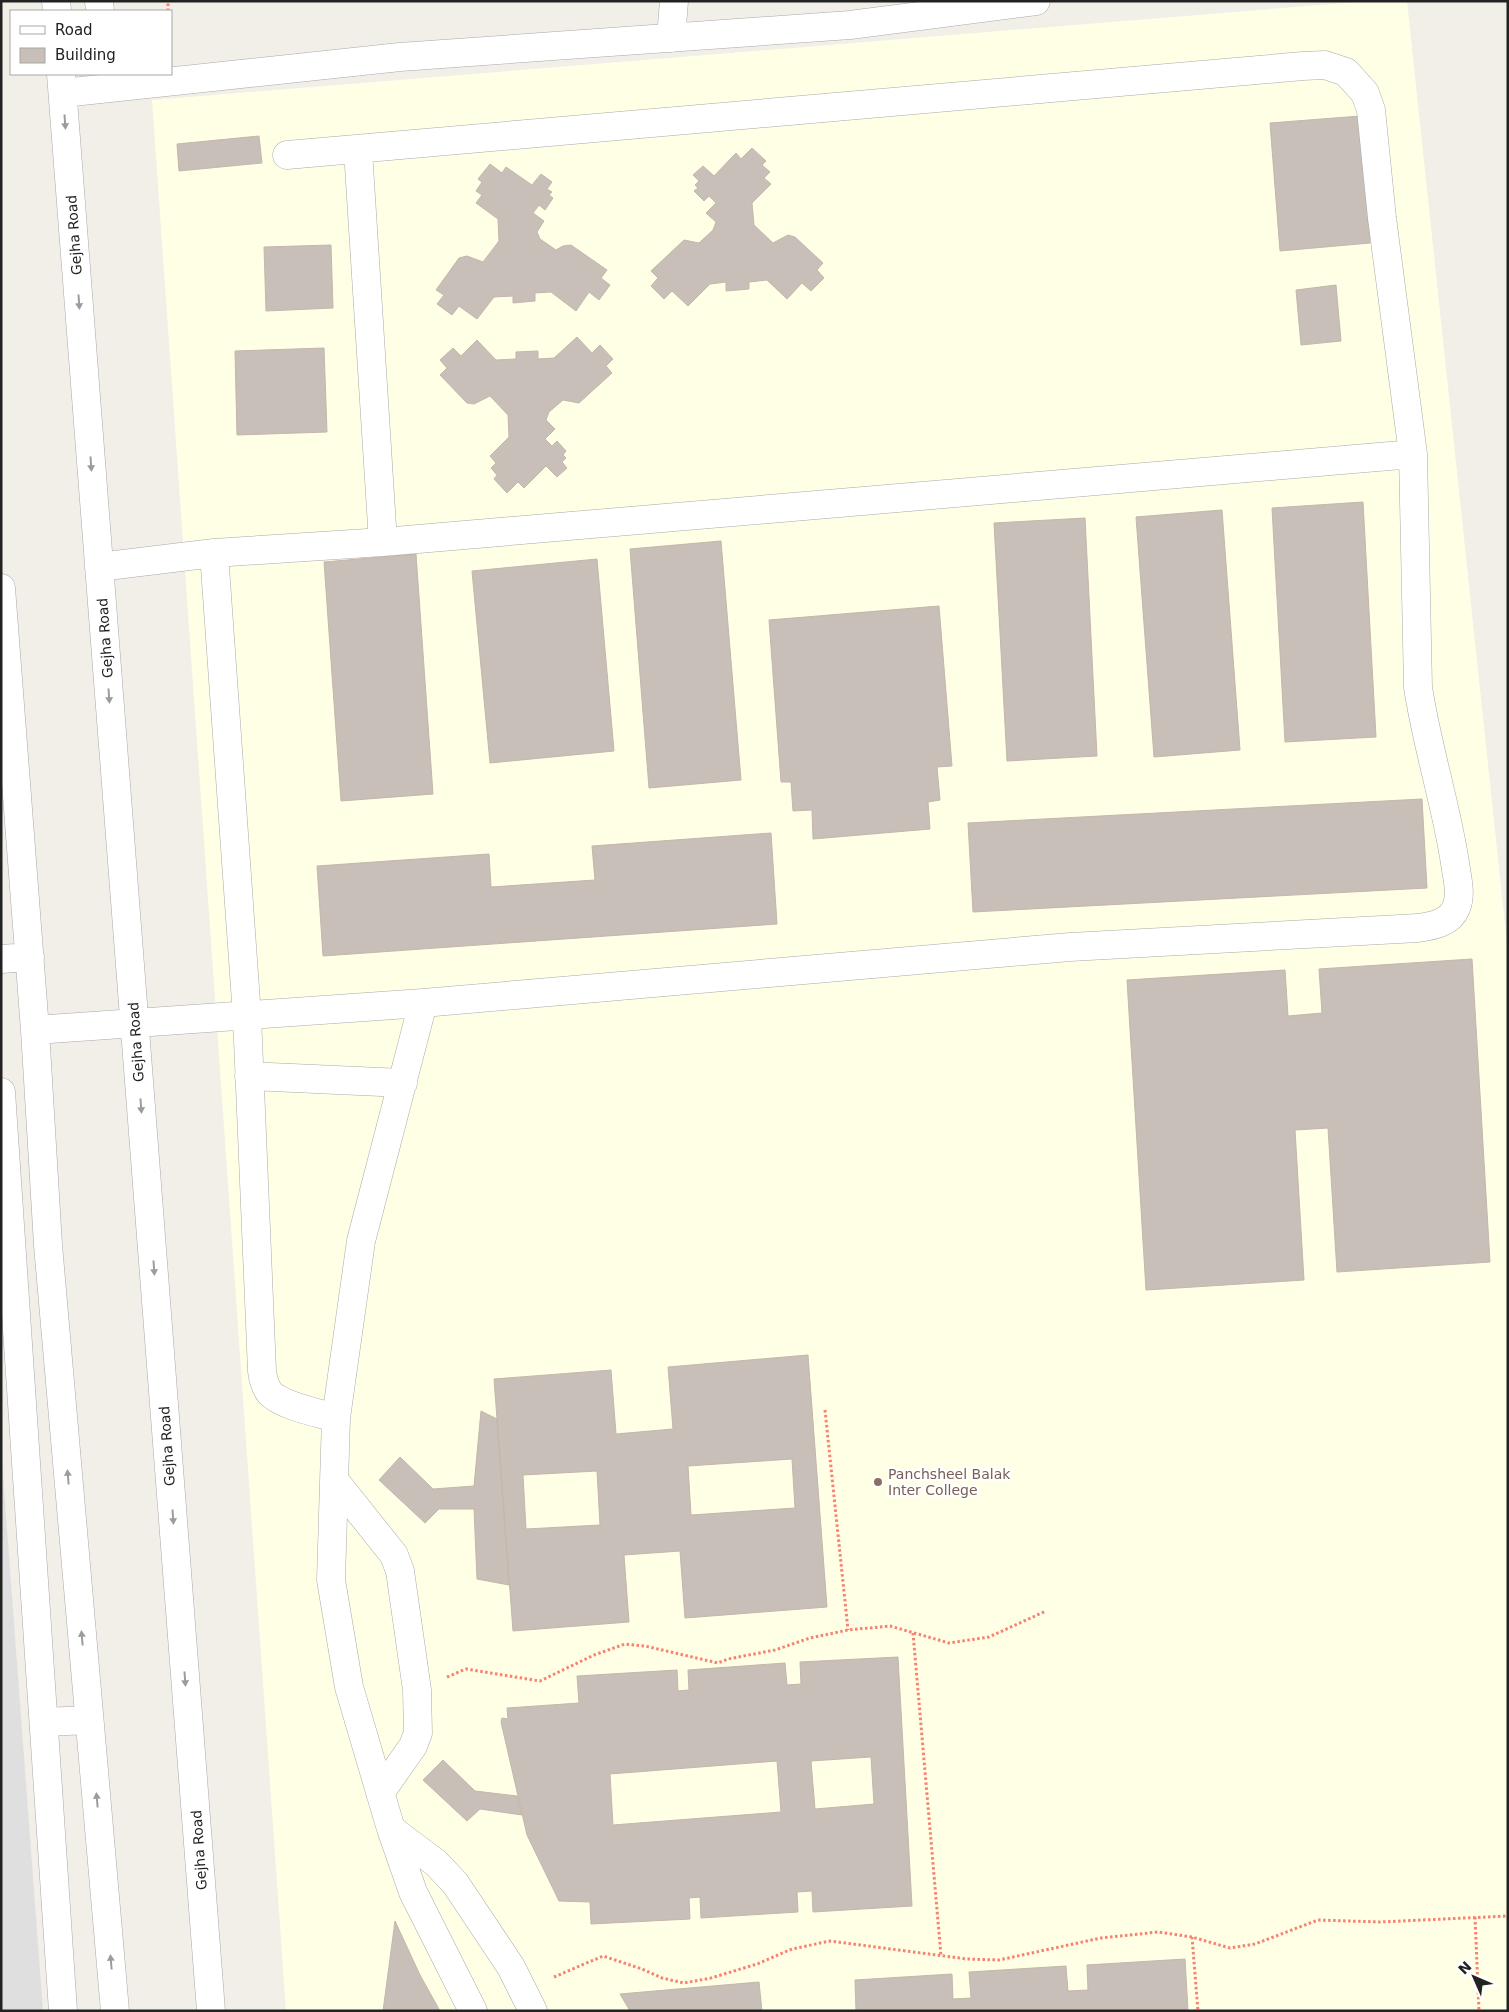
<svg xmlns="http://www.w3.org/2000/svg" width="1509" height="2012" viewBox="0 0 1509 2012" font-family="'DejaVu Sans',sans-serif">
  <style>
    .residential { fill: #e0dfdf }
    .education { fill: #ffffe5 }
    .building { fill: #c7bfb8; stroke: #c4b6ab; fill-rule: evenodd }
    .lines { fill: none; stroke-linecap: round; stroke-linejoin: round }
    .minor-casing { stroke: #a9a9a9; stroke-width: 29 }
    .path { stroke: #fa8072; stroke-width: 3; stroke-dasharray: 2.5 2.5; stroke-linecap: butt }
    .minor { stroke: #fff; stroke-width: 28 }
    .oneway { fill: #9c9c9c }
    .education-dot { fill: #8d6e63; stroke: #fff; stroke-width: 2 }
    .labels { text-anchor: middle; stroke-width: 4.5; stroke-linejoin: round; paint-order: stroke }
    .street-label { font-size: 14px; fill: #222; stroke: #fff }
    .education-label { font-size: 14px; fill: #785e54; stroke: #fff; text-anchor: start }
  </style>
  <rect width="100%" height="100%" fill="#f2efe9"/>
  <!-- residential -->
  <path class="residential" d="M1 1449 43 2011H1Z"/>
  <!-- education -->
  <path class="education" d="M1369 1H1407L1508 953V2011H286L152 100Z"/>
  <!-- building -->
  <path class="building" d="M1360 116 1370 243 1280 251 1270 123Z
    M259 136 262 163 179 171 177 144Z
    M752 148 766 161 762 165 770 172 764 178 771 184 752 203 754 225 773 243 788 235 795 237 823 263 817 270 824 278 811 291 802 283 787 299 767 280 749 282V289L726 291V282L710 284 688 306 672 291 664 299 651 286 658 278 651 271 684 240 699 243 713 230 716 222 706 213 716 203 709 196 704 201 694 191 698 188 695 185 699 181 693 175 703 166 714 176 736 153 741 159Z
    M490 164 502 173 506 167 532 185 541 174 552 182 547 189 552 192 549 195 553 198 545 210 539 205 533 213 544 221 537 232 540 239 556 250 563 246 571 245 607 270 601 278 610 285 599 300 589 292 576 311 551 292 535 293V301L513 303V296L494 297 477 319 459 306 452 315 437 304 444 295 436 290 459 258 467 256 483 262 499 241 498 219 476 203 482 195 476 191 482 182 478 179Z
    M331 245 333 308 266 311 264 247Z
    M1336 285 1341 341 1301 345 1296 290Z
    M577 337 592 353 600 345 613 359 606 366 612 373 579 403 563 400 549 412 546 420 555 429 545 439 552 446 557 441 566 451 563 455 566 458 562 462 567 468 557 477 546 466 524 488 518 482 507 493 494 479 497 475 491 468 496 463 490 456 509 437 508 415 490 396 474 404 467 403 440 375 447 368 440 360 453 348 461 356 477 340 496 360 516 359V352L538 351V359L554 358Z
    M324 348 327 432 237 435 235 351Z
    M1363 502 1376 737 1285 742 1272 508Z
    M1222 510 1240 750 1154 757 1136 517Z
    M1085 518 1097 756 1007 761 994 523Z
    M721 541 741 780 649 788 630 549Z
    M416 554 433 794 341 801 324 562Z
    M597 559 614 751 490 763 472 571Z
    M939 606 952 766 937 767 940 800 928 802 930 829 813 839 812 810 793 811 791 782H781L769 620Z
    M1422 799 1427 888 973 912 968 823Z
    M771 833 777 924 323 956 317 866 489 854 491 887 595 880 592 846Z
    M1472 959 1490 1262 1337 1272 1328 1128 1295 1130 1304 1280 1146 1290 1127 980 1285 970 1288 1016 1322 1013 1319 969Z
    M808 1355 827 1607 685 1618 680 1551 624 1555 629 1622 513 1631 494 1379 611 1370 616 1434 673 1429 668 1367ZM792 1459 795 1508 691 1515 688 1466ZM597 1471 600 1525 526 1529 523 1475Z
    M481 1411 497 1419 509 1585 477 1579 474 1509H439L425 1523 379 1480 400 1457 433 1489 474 1486Z
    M898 1657 912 1906 813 1912 812 1891 797 1892 798 1912 701 1918 700 1897 689 1898 690 1919 591 1924 590 1902 559 1901 527 1835 501 1722 502 1718 508 1719 507 1708 579 1703 577 1676 677 1670 678 1691 689 1690 688 1670 785 1663 787 1685 801 1684 800 1662ZM871 1757 874 1804 815 1809 811 1761ZM777 1761 781 1812 613 1825 610 1774Z
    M443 1760 475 1791 517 1796 522 1815 480 1809 467 1821 423 1780Z
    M395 1921 420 1975 440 2011H383Z
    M1185 1959 1188 2011H856L855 1980 952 1974 953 1999 971 1998 969 1972 1066 1966 1068 1991 1088 1990 1087 1965Z
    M759 1982 762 2011H630L620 1994Z"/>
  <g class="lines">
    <defs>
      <path id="minor" d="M56 1 57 11
        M99 1 100 11
        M671 38 674 1
        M61 74 211 2011
        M63 93 400 57 850 25 1036 1
        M358 150 383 542
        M214 553 247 1016 262 1371C263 1379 265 1387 270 1393 282 1406 319 1413 336 1418
        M99 567 214 553 383 542 1413 454
        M1 588 35 1030 48 1245 115 2011
        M1 959 30 957
        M423 1003 361 1241 336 1418 331 1580 349 1687 391 1829 413 1892 473 2011
        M35 1030 423 1003 1070 947 1418 928C1432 926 1450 923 1456 908 1462 894 1457 878 1455 863 1446 804 1427 747 1418 687L1413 454 1382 218 1371 110 1365 93 1346 72 1325 65 1303 66 287 155
        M249 1076 403 1083
        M1 1092 63 2011
        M335 1481 394 1555 400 1571 417 1690 418 1733 413 1746 380 1793
        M44 1722 89 1720
        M391 1829 436 1863 455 1883 511 1967 533 2011"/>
    </defs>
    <!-- minor casing -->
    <use href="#minor" class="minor-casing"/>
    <!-- path -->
    <path class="path" d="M168 11V1
      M825 1410 848 1630
      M913 1633 941 1956
      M447 1677 466 1669 540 1681 594 1655 625 1644 645 1646 718 1663 728 1659 775 1650 810 1638 848 1630 890 1626 949 1643 989 1637 1046 1611
      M1475 1917 1479 2011
      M1192 1937 1198 2011
      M554 1977 603 1956 642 1969 662 1978 684 1983 711 1978 757 1964 792 1949 830 1941 967 1959 999 1960 1101 1938 1158 1932 1192 1937 1230 1948 1255 1944 1318 1920 1380 1922 1508 1916"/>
    <!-- minor -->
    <use href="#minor" class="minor"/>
  </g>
  <!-- one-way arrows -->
  <defs><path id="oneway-solid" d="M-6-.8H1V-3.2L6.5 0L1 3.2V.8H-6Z" transform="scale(1.25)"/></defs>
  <g class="oneway">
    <use href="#oneway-solid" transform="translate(65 122) rotate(86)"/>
    <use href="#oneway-solid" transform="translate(79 302) rotate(86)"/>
    <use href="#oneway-solid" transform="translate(91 464) rotate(86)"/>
    <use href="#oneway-solid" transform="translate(109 696) rotate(86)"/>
    <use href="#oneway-solid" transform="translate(141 1106) rotate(86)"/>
    <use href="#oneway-solid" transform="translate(154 1268) rotate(86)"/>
    <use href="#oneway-solid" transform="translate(68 1477) rotate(-95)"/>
    <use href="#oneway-solid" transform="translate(173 1517) rotate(86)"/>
    <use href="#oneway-solid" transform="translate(82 1638) rotate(-95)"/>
    <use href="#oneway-solid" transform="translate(185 1679) rotate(86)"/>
    <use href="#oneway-solid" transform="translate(97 1800) rotate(-95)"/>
    <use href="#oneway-solid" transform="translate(111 1962) rotate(-95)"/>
  </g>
  <!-- markers -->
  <circle class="education-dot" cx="878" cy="1482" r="5"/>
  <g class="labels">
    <!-- street labels -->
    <g class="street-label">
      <text transform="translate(74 235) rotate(-94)" y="5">Gejha Road</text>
      <text transform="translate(105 638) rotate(-94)" y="5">Gejha Road</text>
      <text transform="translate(136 1042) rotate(-94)" y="5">Gejha Road</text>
      <text transform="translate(167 1446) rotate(-94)" y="5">Gejha Road</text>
      <text transform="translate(199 1850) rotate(-94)" y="5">Gejha Road</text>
    </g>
    <!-- education labels -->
    <g class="education-label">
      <text x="888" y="1479">Panchsheel Balak<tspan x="888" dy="16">Inter College</tspan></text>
    </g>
  </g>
  <!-- border -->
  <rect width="1509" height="2012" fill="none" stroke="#222222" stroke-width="5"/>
  <!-- legend -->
  <rect x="10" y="10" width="162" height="65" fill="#ffffff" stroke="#a7a7a7"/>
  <rect x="20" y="26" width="25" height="8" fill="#ffffff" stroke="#a7a7a7"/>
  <text x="55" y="35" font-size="15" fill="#222222">Road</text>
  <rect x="20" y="48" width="25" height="15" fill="#c7bfb8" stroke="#a7a7a7"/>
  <text x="55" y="60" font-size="15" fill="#222222">Building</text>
  <!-- north arrow -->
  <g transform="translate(1474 1977) rotate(315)" stroke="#ffffff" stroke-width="4" paint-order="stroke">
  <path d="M0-4L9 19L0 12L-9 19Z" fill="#222222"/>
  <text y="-8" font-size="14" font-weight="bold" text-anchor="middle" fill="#222222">N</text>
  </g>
</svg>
